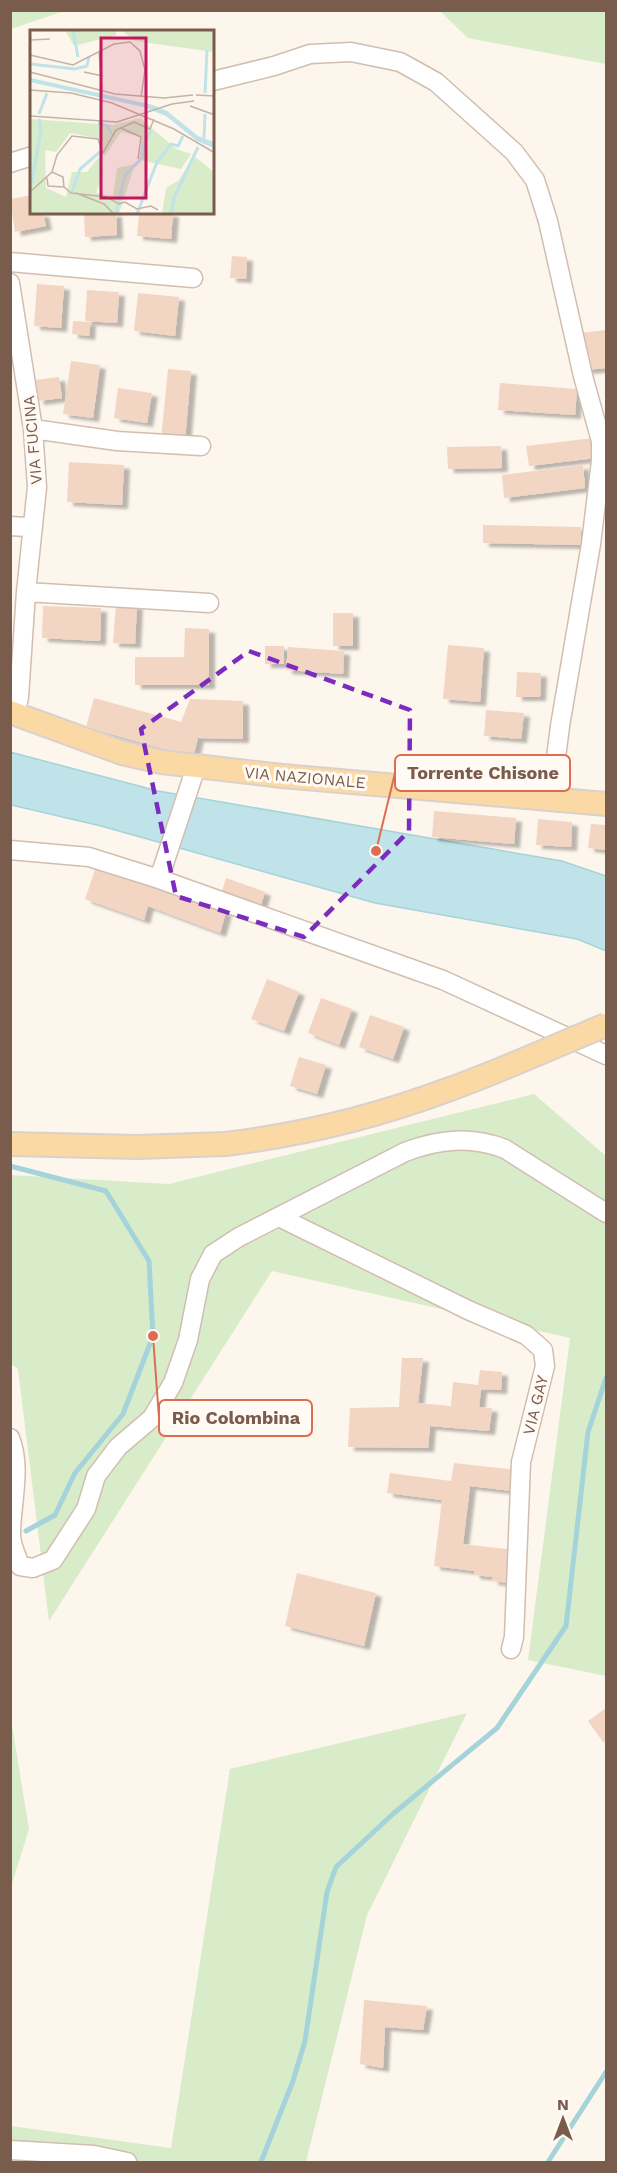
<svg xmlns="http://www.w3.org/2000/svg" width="617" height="2173" viewBox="0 0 617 2173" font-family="'Work Sans',sans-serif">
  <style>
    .green { fill: #d8ecc9 }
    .water { fill: #bfe3e8; stroke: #a5d3da; stroke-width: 1.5 }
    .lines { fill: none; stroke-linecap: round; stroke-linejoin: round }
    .stream { stroke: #a5d3da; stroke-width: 5 }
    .building { fill: #f3d5c3; filter: url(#shadow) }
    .minor-casing { stroke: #d1beb0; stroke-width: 21 }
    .major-casing { stroke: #dad1cd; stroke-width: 26 }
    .minor { stroke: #fff; stroke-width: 18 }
    .major { stroke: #fbd9a5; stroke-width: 22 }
    .major-bridge-casing { stroke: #dad1cd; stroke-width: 26; stroke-linecap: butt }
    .major-bridge { stroke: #fbd9a5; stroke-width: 22 }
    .marked { fill: none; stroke: #7b2cbf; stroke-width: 4.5; stroke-dasharray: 12 8; stroke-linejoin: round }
    .labels { text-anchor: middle; stroke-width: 6; stroke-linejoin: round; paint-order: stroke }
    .street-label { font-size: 16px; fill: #7a5c4d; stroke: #fffaf3 }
    .inset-river { fill: none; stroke: #bfe3e8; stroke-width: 3 }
    .inset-road { fill: none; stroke: #c5b3a7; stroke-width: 1.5 }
    .view { fill: #c2185b; fill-opacity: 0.15; stroke: #c2185b; stroke-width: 3 }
    .inset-edge { fill: none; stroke: #7a5c4d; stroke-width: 3 }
    .leader { fill: none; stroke: #dc6d51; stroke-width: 2 }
    .callout-dot { fill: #dc6d51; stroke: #fffaf3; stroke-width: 2 }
    .callout { fill: #fffaf3; stroke: #dc6d51; stroke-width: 2 }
    .callout-label { font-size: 18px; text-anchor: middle; font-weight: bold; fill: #7a5c4d }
  </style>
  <defs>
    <filter id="shadow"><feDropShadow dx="6" dy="4" stdDeviation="1.5" flood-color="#0004"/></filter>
  </defs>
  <rect width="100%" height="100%" fill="#fdf6ec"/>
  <!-- green -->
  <path class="green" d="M11 10H64V11L11 29Z
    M440 11H606V64L468 38Z
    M534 1094 606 1156V1676L528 1660 570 1338 272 1271 49 1621 18 1369 11 1364 10 1175 169 1184Z
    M467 1713 367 1915 306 2162H11V2126L171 2148 230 1769Z
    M11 1719 29 1829 11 1887H10Z"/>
  <!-- water -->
  <path class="water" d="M10 752 158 791 562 861 606 876V951L577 939 375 903 101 826 11 805Z"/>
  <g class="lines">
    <!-- stream -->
    <path class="stream" d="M10 1166 106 1191 149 1261 153 1336 123 1414 75 1473 55 1515 26 1531
      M261 2162 293 2081 305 2041 327 1892 336 1867 394 1813 497 1728 566 1626 588 1432 606 1378
      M548 2162 606 2072"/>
  </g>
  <!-- building -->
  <path class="building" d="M32 195V213H43L46 226 15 232 10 199Z
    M84 213H116L117 235 85 237Z
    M139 213H173L171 239 137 236Z
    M232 256 247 257 246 279 230 278Z
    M37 284 64 286 61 328 34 326Z
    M87 290 119 292 117 323 85 321Z
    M138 293 179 297 175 336 134 331Z
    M73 321 90 322 89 336 72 334Z
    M606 330V368L585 370 580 333Z
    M71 361 100 365 93 418 63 414Z
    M168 369 191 371 185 441 161 439Z
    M59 377 62 398 38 401 35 380Z
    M500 383 577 389 575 415 498 410Z
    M118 388 152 393 147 423 114 418Z
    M593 438 596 458 529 466 526 446Z
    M501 446 502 468 448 469 447 447Z
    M69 462 124 465 122 505 67 502Z
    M583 465 585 488 504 498 502 475Z
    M483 525 581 527V545L483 543Z
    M116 603 137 605 135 644 113 643Z
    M43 606 101 608 100 641 42 638Z
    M333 613H353V646H333Z
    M185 628 209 629V685H135V657H184Z
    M448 645 484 648 480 702 443 699Z
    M265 646H284V664H265Z
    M288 647 344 651 343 674 286 670Z
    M517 672 541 673 540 697H516Z
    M94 698 181 722 190 699 243 701V739L198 738 193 757 86 727Z
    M486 710 524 713 521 739 484 736Z
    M434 811 516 818 514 844 432 837Z
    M538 819 572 822 571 847 536 845Z
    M591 824 606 825V850L588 848Z
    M96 867 226 912 220 933 148 906 144 920 85 899Z
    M226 878 265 892 259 911 220 897Z
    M267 979 299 992 284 1031 251 1019Z
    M321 998 352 1009 339 1045 308 1033Z
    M370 1015 404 1027 393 1059 359 1047Z
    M299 1057 326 1065 317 1094 290 1086Z
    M402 1358H423L418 1403 451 1406 453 1382 478 1385 480 1370 502 1372 501 1390 481 1389 479 1407 492 1408 489 1431 430 1426 428 1448 348 1447 350 1408 399 1407Z
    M454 1463 516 1470 513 1491 470 1486 463 1544 514 1550 510 1583 492 1581 493 1577 474 1575V1571L434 1566 442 1500 387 1493 390 1473 451 1481Z
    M297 1573 376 1593 364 1646 285 1626Z
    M606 1708V1739L603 1742 588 1721Z
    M364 2000 427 2006 423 2030 385 2027 383 2068 360 2064Z"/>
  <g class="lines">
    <defs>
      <path id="minor" d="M213 81 274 66 310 54 351 52 400 62 436 82 514 152 535 180 548 221 583 376 601 441V461L591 544 560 726 551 798
        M10 163 32 156
        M10 262 193 278
        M10 283 33 429 37 487 26 592 19 697 15 714
        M33 429 117 441 201 446
        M10 526 27 527 33 523
        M26 592 209 603
        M10 850 89 857 159 879 443 980 606 1055
        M159 879 196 767
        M279 1217 468 1310 526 1335 543 1350 545 1366 521 1462 514 1637 511 1649
        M10 1438C22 1468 11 1503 11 1535 11 1545 17 1556 20 1566L33 1568 53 1560 86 1509 96 1476 118 1447 152 1418 173 1383 188 1340 200 1279 213 1254 239 1237 405 1152C439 1139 471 1136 505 1149L606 1213
        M10 2150 94 2155 127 2162"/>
      <path id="major" d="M10 712 122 753 162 762 282 776 606 804
        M10 1144 137 1147 225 1144"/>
    </defs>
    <!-- minor casing -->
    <use href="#minor" class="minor-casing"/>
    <!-- major casing -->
    <use href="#major" class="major-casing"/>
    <!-- minor -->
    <use href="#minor" class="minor"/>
    <!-- major -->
    <use href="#major" class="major"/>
    <defs>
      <path id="major-bridge" d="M225 1144C301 1135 378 1116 450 1089 503 1070 555 1046 606 1025"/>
    </defs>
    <!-- major-bridge casing -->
    <use href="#major-bridge" class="major-bridge-casing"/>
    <!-- major-bridge -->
    <use href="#major-bridge" class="major-bridge"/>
  </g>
  <!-- marked area -->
  <path class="marked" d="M249 651 410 710 409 831 304 937 176 896 141 729Z"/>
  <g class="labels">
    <!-- street labels -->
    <g class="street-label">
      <text transform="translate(32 440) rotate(-95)" y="6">VIA FUCINA</text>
      <text transform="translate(305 777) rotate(5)" y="6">VIA NAZIONALE</text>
      <text transform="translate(535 1405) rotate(-76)" y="6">VIA GAY</text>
    </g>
  </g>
  <!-- overview -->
  <g transform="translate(30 30)">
    <rect width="184" height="184" fill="#fdf6ec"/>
    <path d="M35 0H85L87 5 44 16ZM184 0V22L105 11 92 1ZM110 88 146 119 161 124 151 139 109 130 112 107 91 102 74 127 72 109 40 103 26 122 15 120 16 158 36 167 42 142H57L70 126 73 143 66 163 83 166 87 138 105 134 89 184H0V89L83 95ZM164 126 184 142V184H132L136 158 149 150Z" fill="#d8ecc9"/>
    <path d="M0 48 123 75 137 81 168 106 184 112V118L167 111 136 86 113 77 0 52Z" fill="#bfe3e8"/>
    <path class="inset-river" d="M43 0 48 27M0 34 45 39 57 36 59 27M175 63 177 20M9 84 17 63M68 93 78 96 82 105M174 108 175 84M0 161 11 100 9 89M42 162 50 139 70 122M86 183 95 145 112 128 114 113 121 101M107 184 127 132 141 114 148 116 153 106M141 184 144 168 168 117"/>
    <path class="inset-road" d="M0 10 20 9M69 22 72 60M0 25 43 35 84 14 100 12 110 21 115 40 111 67M0 42 85 64 134 68 163 65M54 42 73 46M0 60 41 63 82 73 144 99 185 123M166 65 185 66M160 76 185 85M0 86 87 92 142 74 164 71M91 98 111 107 108 129M22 142 33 147 34 157M17 148 18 156 34 157 41 163 77 167 89 174 95 172 107 179 121 176 128 180M0 162 22 142 27 125 42 106 68 109 73 123 86 100 104 92 120 99 124 89M46 163 74 174 84 184"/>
    <path class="view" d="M71 8H116V168H71Z"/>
    <rect width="184" height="184" class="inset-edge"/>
  </g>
  <!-- callouts -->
  <path class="leader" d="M376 851L395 773M153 1336L159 1418"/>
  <g class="callout-dot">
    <circle cx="376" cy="851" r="6"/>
    <circle cx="153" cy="1336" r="6"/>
  </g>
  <g class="callout">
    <rect x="395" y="755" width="175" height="36" rx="6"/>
    <rect x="159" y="1400" width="153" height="36" rx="6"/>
  </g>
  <g class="callout-label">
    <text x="483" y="779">Torrente Chisone</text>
    <text x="236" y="1424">Rio Colombina</text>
  </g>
  <!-- border -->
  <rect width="617" height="2173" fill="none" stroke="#7a5c4d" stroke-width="24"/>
  <!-- north arrow -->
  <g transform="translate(563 2119)" stroke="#fffaf3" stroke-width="4.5" paint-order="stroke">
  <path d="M0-4.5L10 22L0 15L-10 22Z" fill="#7a5c4d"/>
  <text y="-9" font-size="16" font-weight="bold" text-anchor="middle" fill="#7a5c4d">N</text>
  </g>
</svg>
